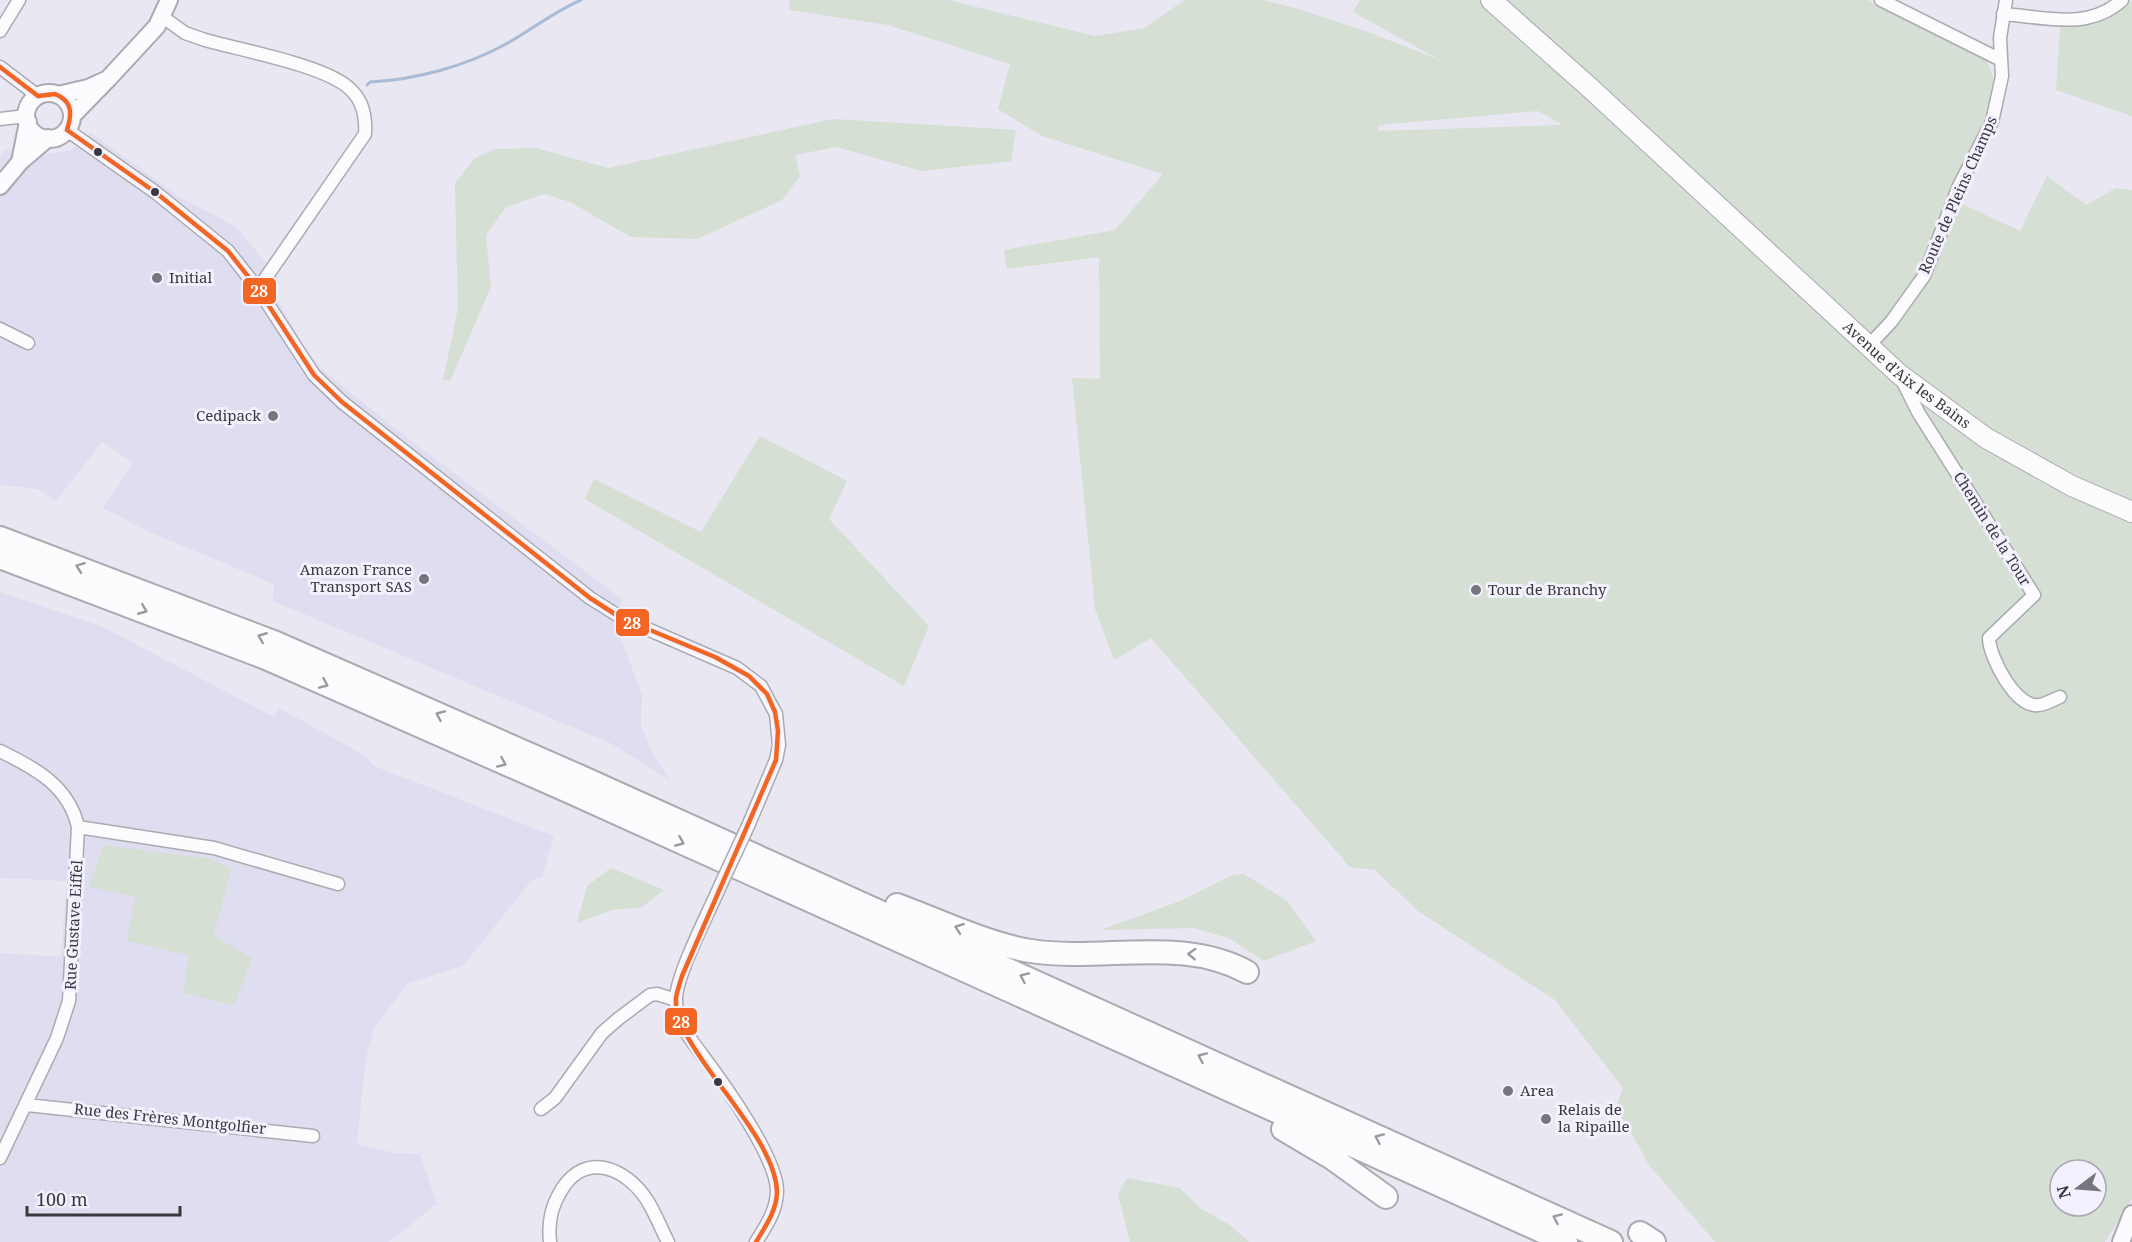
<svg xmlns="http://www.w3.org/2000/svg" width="2132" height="1242" viewBox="0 0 2132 1242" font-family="'Noto Serif',serif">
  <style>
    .built { fill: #dfddf0 }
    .green { fill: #d5dfd3; fill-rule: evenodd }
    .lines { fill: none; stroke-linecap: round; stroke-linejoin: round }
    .stream { stroke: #a9bbd7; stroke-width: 3 }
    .street-casing { stroke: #aaaab2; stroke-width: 15 }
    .secondary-casing { stroke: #aaaab2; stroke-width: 20 }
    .primary-casing { stroke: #aaaab2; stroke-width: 22 }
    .highway-casing { stroke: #aaaab2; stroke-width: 26 }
    .street { stroke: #fcfbfd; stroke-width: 12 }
    .secondary { stroke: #fcfbfd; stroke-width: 16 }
    .primary { stroke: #fcfbfd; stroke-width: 20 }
    .highway { stroke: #fcfbfd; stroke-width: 22 }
    .street-bridge-casing { stroke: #aaaab2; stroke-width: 15; stroke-linecap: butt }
    .street-bridge { stroke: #fcfbfd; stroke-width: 12 }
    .bus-1-casing { stroke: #f2f1fd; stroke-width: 9 }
    .bus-1 { stroke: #f26522; stroke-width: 4.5 }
    .oneway { stroke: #9a9a9e }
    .bus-dot { fill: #393840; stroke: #f2f1fd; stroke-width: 2 }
    .poi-dot { fill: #76757e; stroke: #f2f1fd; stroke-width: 2 }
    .labels { text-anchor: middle; stroke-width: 6; stroke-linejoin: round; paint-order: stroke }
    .street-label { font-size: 15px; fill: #393840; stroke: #f2f1fd }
    .poi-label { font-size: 15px; fill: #393840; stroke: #f2f1fd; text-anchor: start }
    .line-badge { stroke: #f2f1fd; stroke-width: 2 }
    .badge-label { font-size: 16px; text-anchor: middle; font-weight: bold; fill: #fff }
  </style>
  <rect width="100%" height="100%" fill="#e8e7f2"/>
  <!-- built -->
  <path class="built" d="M91 133 178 196 236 227 278 277 273 292 305 348 325 372 405 436 622 599 618 632 642 694 641 726 651 751 670 780 610 743 273 601 274 584 145 530 103 508 133 463 102 442 56 501 37 489 0 485V157L4 150 43 155 71 150Z
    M0 592 103 627 274 717 279 708 367 757 374 766 554 836 542 877 531 881 463 966 408 983 374 1028 365 1062 357 1144 394 1153 420 1154 437 1204 388 1242H0V956L2 953 61 957 67 881 0 878Z"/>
  <!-- green -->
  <path class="green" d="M790 0H948L1095 36 1144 28 1185 0H1263L1295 8 1368 32 1440 60 1353 12 1360 0H1867L1986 58 1994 80 1983 129 1947 197 2020 231 2047 176 2086 205 2116 188 2132 190V1199L2105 1242H1715L1649 1165 1627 1125 1614 1112 1623 1088 1555 1000 1418 911 1375 870 1350 867 1151 638 1114 660 1095 609 1072 378 1100 379 1099 257 1007 269 1004 250 1115 230 1163 174 1042 136 998 109 1010 64 888 25 789 10ZM1538 111 1563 125 1379 131 1378 126 1390 124ZM2060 1170H2096V1206H2060Z
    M2132 0V116L2056 90 2060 27 2092 25 2112 17Z
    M833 119 1016 130 1011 161 922 171 836 147 795 155 800 176 782 200 697 239 631 237 570 202 544 194 506 207 486 235 491 287 450 381 443 380 458 308 455 183 475 158 495 149 536 148 608 168Z
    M760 436 847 481 829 519 929 626 904 686 585 499 594 479 701 532Z
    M104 845 211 859 231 868 214 935 252 959 234 1005 184 993 188 955 127 941 135 896 89 887Z
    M611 868 664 890 642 907 612 910 577 923 587 886Z
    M1244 874 1287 901 1316 941 1264 961 1229 938 1193 928 1101 930 1180 901 1232 875Z
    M1127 1178 1180 1188 1200 1208 1230 1225 1249 1242H1130L1118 1194Z"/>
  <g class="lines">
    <!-- stream -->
    <path class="stream" d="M367 85 370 82C415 80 466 66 506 44 531 30 555 11 581 0"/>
    <defs>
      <path id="street" d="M1881 0 2001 60
        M2003 14C2046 17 2088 31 2122 0
        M163 17 185 33 205 40C240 50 330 66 352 91 363 102 366 119 365 134L258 289
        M0 31 19 0
        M0 67 38 96
        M0 119 26 116
        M67 130 155 192 228 251 258 289 314 375 342 402 590 598 622 618 737 668 761 686 776 714 779 745 776 760 748 826
        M0 329 28 343
        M1875 339 1891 322 1924 276 1959 186 1992 122 2002 76 2000 38 2006 0
        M1902 380 1918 412 2034 595 1989 638C1989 657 2016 708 2038 705 2045 705 2054 699 2060 697
        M0 751C35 768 69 786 78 827L69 1001 57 1038 0 1158
        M78 827 214 848 338 884
        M721 884C710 910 676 975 676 999 675 1021 691 1040 703 1056 724 1084 778 1159 777 1192 776 1212 766 1226 756 1242
        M27 1105 313 1136
        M541 1109 555 1098 602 1033 618 1019 650 995 657 994 676 1000
        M550 1242C548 1222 551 1207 562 1189 586 1151 626 1168 647 1200 655 1213 661 1228 668 1242"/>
      <path id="secondary" d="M108 79 157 26 169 0
        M26 116a23 23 0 1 1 46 0a23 23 0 1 1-46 0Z
        M58 95 88 88 108 79 72 116
        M28 122 20 162 48 138
        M0 186 20 162
        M2121 1242 2132 1214"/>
      <g id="primary">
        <path id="s1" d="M1491 0 1589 87 1899 374 1986 438 2072 486 2132 512"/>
      </g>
      <path id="highway" d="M0 538 276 643 581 777 1611 1242
        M0 557 266 658 568 791 1566 1242
        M897 905C938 920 990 945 1031 951 1102 962 1182 936 1247 972
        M1283 1129 1332 1158 1386 1197
        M1640 1233 1654 1242"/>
    </defs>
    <!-- street casing -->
    <use href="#street" class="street-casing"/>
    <!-- secondary casing -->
    <use href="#secondary" class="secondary-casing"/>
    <!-- primary casing -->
    <use href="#primary" class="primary-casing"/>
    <!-- highway casing -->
    <use href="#highway" class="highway-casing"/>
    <!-- street -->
    <use href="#street" class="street"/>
    <!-- secondary -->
    <use href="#secondary" class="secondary"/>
    <!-- primary -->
    <use href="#primary" class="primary"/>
    <!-- highway -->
    <use href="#highway" class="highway"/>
    <defs>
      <path id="street-bridge" d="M721 884 748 826"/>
    </defs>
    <!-- street-bridge casing -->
    <use href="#street-bridge" class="street-bridge-casing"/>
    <!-- street-bridge -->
    <use href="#street-bridge" class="street-bridge"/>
    <defs>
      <path id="bus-1" d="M0 67 38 96
        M38 96 55 94C73 101 72 114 67 130
        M67 130 155 192 228 251 258 289 314 375 342 402 590 598 621 618 715 657 749 676 767 694 775 712 778 731 776 760 682 976C680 983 677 991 676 998 672 1048 776 1132 777 1192 777 1210 765 1227 756 1242"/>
    </defs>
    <!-- bus-1 casing -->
    <use href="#bus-1" class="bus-1-casing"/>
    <!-- bus-1 -->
    <use href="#bus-1" class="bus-1"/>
  </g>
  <!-- one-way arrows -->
  <defs><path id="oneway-chevron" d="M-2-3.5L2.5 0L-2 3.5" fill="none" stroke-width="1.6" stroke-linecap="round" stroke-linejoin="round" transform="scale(1.5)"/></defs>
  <g class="oneway">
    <use href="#oneway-chevron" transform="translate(80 567) rotate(-160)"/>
    <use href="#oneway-chevron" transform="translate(143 610) rotate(22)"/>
    <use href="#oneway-chevron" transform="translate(262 637) rotate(-158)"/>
    <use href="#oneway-chevron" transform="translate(324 684) rotate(24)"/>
    <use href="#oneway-chevron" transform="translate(440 715) rotate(-156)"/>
    <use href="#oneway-chevron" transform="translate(502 763) rotate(24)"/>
    <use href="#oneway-chevron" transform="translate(680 842) rotate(24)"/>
    <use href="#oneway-chevron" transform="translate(959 928) rotate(-160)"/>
    <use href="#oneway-chevron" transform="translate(1192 954) rotate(-177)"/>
    <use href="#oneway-chevron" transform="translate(1024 977) rotate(-156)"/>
    <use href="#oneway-chevron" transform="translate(1202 1057) rotate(-156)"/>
    <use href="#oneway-chevron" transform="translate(1379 1138) rotate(-156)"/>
    <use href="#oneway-chevron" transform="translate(1557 1218) rotate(-156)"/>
  </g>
  <!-- markers -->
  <g class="bus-dot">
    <circle cx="98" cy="152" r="5"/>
    <circle cx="155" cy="192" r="5"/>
    <circle cx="718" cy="1082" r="5"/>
  </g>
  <g class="poi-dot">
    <circle cx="157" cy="278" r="6"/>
    <circle cx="273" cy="416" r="6"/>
    <circle cx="424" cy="579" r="6"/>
    <circle cx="1476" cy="590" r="6"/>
    <circle cx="1508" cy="1091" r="6"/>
    <circle cx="1546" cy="1119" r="6"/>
  </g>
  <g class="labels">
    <!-- street labels -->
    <g class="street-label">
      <text transform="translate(1958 195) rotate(-66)" y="5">Route de Pleins Champs</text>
      <text dy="5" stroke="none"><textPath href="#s1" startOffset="560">Avenue d'Aix les Bains</textPath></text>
      <text transform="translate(1992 529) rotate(58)" y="5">Chemin de la Tour</text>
      <text transform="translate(74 925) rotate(-87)" y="5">Rue Gustave Eiffel</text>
      <text transform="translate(170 1119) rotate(6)" y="5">Rue des Frères Montgolfier</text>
    </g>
    <!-- poi labels -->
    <g class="poi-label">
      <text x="169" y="283">Initial</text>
      <text x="261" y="421" text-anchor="end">Cedipack</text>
      <text x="412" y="575" text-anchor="end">Amazon France<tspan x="412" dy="17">Transport SAS</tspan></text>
      <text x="1488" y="595">Tour de Branchy</text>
      <text x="1520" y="1096">Area</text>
      <text x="1558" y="1115">Relais de<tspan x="1558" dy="17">la Ripaille</tspan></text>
    </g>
  </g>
  <g class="line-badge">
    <rect x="242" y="277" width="35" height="28" rx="6" fill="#f26522"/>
    <rect x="615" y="608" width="35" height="29" rx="6" fill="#f26522"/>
    <rect x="664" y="1007" width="34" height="29" rx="6" fill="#f26522"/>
  </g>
  <g class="badge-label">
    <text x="259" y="297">28</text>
    <text x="632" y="629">28</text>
    <text x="681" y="1028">28</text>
  </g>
  <!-- north arrow -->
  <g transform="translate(2078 1188) rotate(254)"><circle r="28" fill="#f2f1fd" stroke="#a8a7b1" stroke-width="1.5"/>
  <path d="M0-4.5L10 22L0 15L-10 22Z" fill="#76757e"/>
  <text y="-9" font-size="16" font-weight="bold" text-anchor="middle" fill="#393840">N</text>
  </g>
  <!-- scale -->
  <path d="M27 1206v9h153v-9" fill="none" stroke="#393840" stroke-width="3"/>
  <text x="36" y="1206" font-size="18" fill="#393840" stroke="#f2f1fd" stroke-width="4.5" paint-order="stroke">100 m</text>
</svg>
